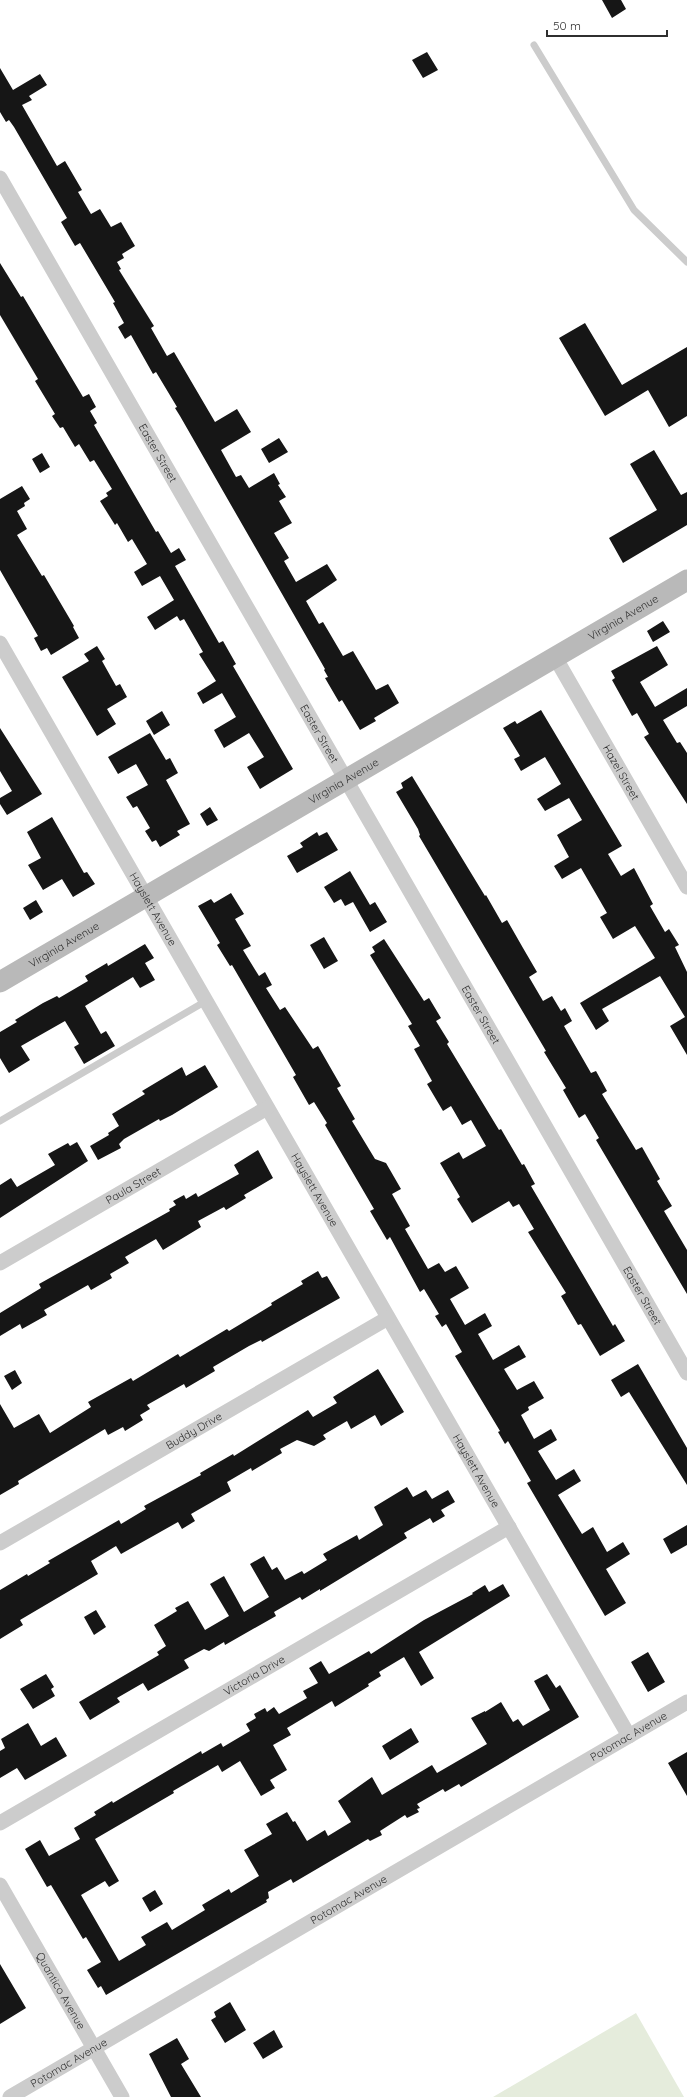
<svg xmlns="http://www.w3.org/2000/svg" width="687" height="2097" viewBox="0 0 687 2097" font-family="Quicksand,sans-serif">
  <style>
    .green { fill: #e5ecdc }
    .building { fill: #161616 }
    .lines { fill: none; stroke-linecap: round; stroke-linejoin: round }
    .lane { stroke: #ccc; stroke-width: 7 }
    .street { stroke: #ccc; stroke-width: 15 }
    .secondary { stroke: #b9b9b9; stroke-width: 21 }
    .labels { text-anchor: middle; stroke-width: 4; stroke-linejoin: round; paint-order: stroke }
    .street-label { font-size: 11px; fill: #2f2f2f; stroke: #fff }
  </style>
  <rect width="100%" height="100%" fill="#fff"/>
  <!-- green -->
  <path class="green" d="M636 2013 684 2097H493Z"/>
  <!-- building -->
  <path class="building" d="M602 0H621L626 9 612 18Z
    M427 52 438 70 423 78 412 60Z
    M0 68 13 90 40 74 47 85 29 96 32 100 22 105 57 166 65 161 82 190 78 192 91 214 100 209 111 227 121 222 135 246 122 254 124 258 117 262 121 269 119 270 154 326 151 328 167 356 174 352 215 422 237 409 251 432 221 450 236 477 241 475 249 488 274 473 280 484 278 485 286 497 279 501 292 523 274 533 289 558 284 561 296 582 327 564 337 580 306 601 319 624 323 622 343 656 353 651 376 690 388 684 399 703 374 718 376 721 360 730 342 700 339 702 325 678 328 677 324 670 325 669 180 416 175 408 177 407 156 372 153 374 131 335 125 339 118 327 124 323 113 303 115 302 80 243 75 246 61 222 67 218 14 127 9 120 6 122 0 112Z
    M0 263 21 297 23 296 83 397 89 394 96 407 90 411 97 423 94 425 156 532 158 531 171 553 179 548 186 560 175 566 219 643 223 641 236 664 233 666 293 769 260 789 247 767 264 757 249 733 224 748 214 730 236 717 222 693 203 704 197 693 216 681 199 654 203 652 184 619 180 621 177 616 155 630 147 617 174 600 160 576 142 586 134 572 147 564 132 539 128 542 117 523 115 525 100 501 108 496 106 493 112 489 94 460 90 462 79 444 75 447 63 427 60 428 52 416 55 414 35 381 38 379 0 315Z
    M585 323 622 385 687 347V416L669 427 648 390 605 416 559 338Z
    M279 438 288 452 269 463 261 449Z
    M654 450 681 495 687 492V525L623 563 609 538 657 510 630 464Z
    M42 453 50 467 40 473 32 459Z
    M22 486 30 499 24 503 25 506 17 511 27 529 17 535 42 576 44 575 74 626 73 627 79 638 51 655 47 648 41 651 34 638 38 636 0 570V499Z
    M663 621 670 632 653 642 647 631Z
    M97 646 105 659 102 661 116 686 120 684 127 697 107 709 116 724 97 736 62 677 89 661 84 654Z
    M657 646 668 665 640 682 655 707 687 688V706L663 720 677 743 680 742 687 753V804L644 737 649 734 637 713 632 716 612 680 615 678 611 671Z
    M541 710 622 846 608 854 621 876 634 868 653 904 650 906 665 932 669 929 679 945 675 947 687 972V1055L670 1026 685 1017 660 976 602 1009 609 1021 596 1030 580 1003 655 958 635 926 613 939 600 917 607 913 581 868 562 879 554 866 569 857 557 835 582 820 569 798 545 811 537 799 561 784 545 757 521 771 514 759 520 756 503 728 515 721 517 724Z
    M162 711 170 725 154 735 146 721Z
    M0 728 42 794 7 815 0 804V798L12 791 0 771Z
    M150 733 166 760 170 758 178 773 166 780 190 824 177 831 180 835 160 847 156 840 152 842 145 831 150 828 137 806 133 808 126 797 148 785 136 764 118 774 108 757Z
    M412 776 485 896 486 895 502 923 507 920 523 948 537 972 529 977 543 1001 552 996 561 1011 565 1008 572 1021 564 1026 591 1073 596 1071 607 1091 602 1094 636 1150 642 1147 660 1179 657 1181 672 1206 664 1211 687 1250V1294L596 1140 599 1138 585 1114 579 1118 563 1090 566 1088 544 1052 546 1051 419 836 420 835 418 829 396 792 403 788 401 783Z
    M210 807 218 820 207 826 200 814Z
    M52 817 84 873 87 872 95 884 73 897 62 879 43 890 28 865 41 858 27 832Z
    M317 832 319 836 327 832 338 850 297 873 287 856 303 847 300 843Z
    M350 871 370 905 375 902 387 922 370 932 353 902 345 906 341 899 334 903 324 887Z
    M231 893 244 914 235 919 251 946 243 950 259 976 265 972 272 985 266 988 280 1010 285 1007 313 1049 318 1046 341 1086 337 1088 355 1119 352 1121 375 1159 386 1163 401 1189 392 1194 410 1226 405 1229 428 1269 439 1263 445 1272 456 1266 469 1288 450 1299 465 1325 485 1313 492 1326 478 1334 493 1360 519 1345 526 1357 504 1369 517 1390 534 1381 544 1398 528 1407 529 1410 521 1415 534 1439 551 1429 557 1440 538 1451 556 1480 574 1469 581 1481 558 1495 582 1534 593 1527 607 1552 623 1542 630 1554 606 1569 626 1603 605 1616 527 1483 531 1481 508 1441 505 1444 498 1432 500 1431 455 1356 462 1352 446 1324 442 1327 435 1316 439 1314 424 1289 420 1292 390 1237 387 1240 370 1211 374 1209 325 1125 327 1123 314 1102 309 1105 293 1077 296 1075 232 965 230 966 217 945 220 943 198 906 211 899 214 903Z
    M36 900 43 912 30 920 23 908Z
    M324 937 338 961 324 969 310 945Z
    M384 939 424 1001 429 998 441 1018 436 1021 449 1042 447 1044 499 1130 501 1129 522 1165 524 1164 535 1184 531 1186 613 1326 615 1324 625 1341 600 1356 581 1324 578 1325 561 1296 566 1293 528 1232 534 1229 519 1204 513 1207 509 1201 472 1223 457 1199 460 1197 440 1163 459 1152 463 1159 486 1146 471 1120 462 1125 451 1106 443 1111 427 1084 432 1081 414 1049 420 1046 408 1026 412 1024 370 955 375 952 372 947Z
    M145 944 154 958 145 963 155 980 140 988 133 977 85 1006 101 1034 106 1031 115 1046 84 1064 74 1047 79 1044 65 1021 21 1046 30 1060 9 1073 0 1058V1032L17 1022 15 1020 43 1003 57 996 59 998 88 981 85 976 107 963 108 966Z
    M205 1065 218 1087 172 1115 160 1121 159 1119 124 1139 119 1144 121 1148 98 1160 90 1146 109 1135 108 1133 119 1126 112 1114 145 1094 142 1091 182 1067 186 1076Z
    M77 1142 88 1161 0 1218V1185L11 1178 17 1187 55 1165 48 1154 68 1143 70 1146Z
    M258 1150 273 1178 244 1195 246 1198 226 1210 224 1207 198 1221 201 1227 163 1250 156 1239 125 1257 129 1263 110 1274 112 1278 91 1290 88 1285 44 1310 47 1315 22 1329 20 1324 0 1336V1313L41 1288 39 1284 170 1211 169 1209 176 1205 173 1201 184 1195 186 1199 196 1193 198 1197 239 1174 234 1165Z
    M318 1271 322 1278 327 1276 340 1298 262 1342 261 1340 249 1346 213 1367 215 1371 186 1388 184 1384 147 1405 150 1409 140 1415 143 1420 125 1431 123 1427 108 1435 105 1429 18 1481 19 1484 0 1495V1404L14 1428 39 1414 50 1433 91 1407 88 1402 131 1378 133 1381 178 1354 180 1357 227 1329 229 1331 272 1305 271 1303 303 1284 301 1281Z
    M638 1364 687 1448V1485L629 1392 621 1397 611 1380Z
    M378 1369 404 1412 381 1426 375 1415 351 1429 347 1421 323 1435 326 1439 314 1446 297 1440 280 1449 282 1453 252 1471 251 1468 227 1482 231 1491 191 1514 195 1521 182 1529 178 1522 121 1554 116 1546 91 1561 98 1574 20 1620 23 1625 0 1639V1590L27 1574 28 1576 50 1563 48 1561 119 1520 121 1524 146 1509 144 1506 201 1475 200 1473 233 1454 234 1456 308 1410 313 1417 337 1403 333 1397Z
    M15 1370 22 1383 12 1390 4 1376Z
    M407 1487 413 1497 426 1490 432 1499 448 1490 455 1502 441 1510 445 1516 433 1523 430 1518 404 1533 407 1538 320 1591V1589L302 1600 300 1597 274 1612 276 1616 225 1645 224 1642 209 1651 204 1649 184 1660 189 1668 148 1691 143 1683 117 1698 120 1702 90 1720 79 1702 159 1655 157 1652 166 1646 154 1625 177 1611 175 1608 188 1601 205 1630 229 1616 210 1584 224 1576 244 1612 269 1597 250 1564 264 1556 272 1570 277 1567 285 1580 302 1571 304 1574 327 1560 323 1554 357 1535 359 1540 383 1525 374 1507Z
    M687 1525V1545L671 1554 663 1539Z
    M503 1584 510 1596 419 1652 434 1678 421 1686 404 1657 379 1672 381 1676 368 1684 369 1686 335 1707 332 1701 287 1728 291 1735 273 1745 287 1770 270 1780 275 1788 261 1796 240 1761 222 1772 218 1765 173 1791 174 1793 95 1839 119 1881 109 1887 105 1881 81 1895 119 1961 146 1945 141 1937 167 1922 172 1930 205 1910 202 1905 229 1889 231 1893 259 1876 244 1850 272 1834 266 1824 287 1812 293 1822 295 1821 307 1841 325 1830 328 1836 351 1822 338 1801 372 1777 382 1795 432 1765 437 1773 487 1744 471 1718 485 1711V1712L501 1702 513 1722 518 1719 523 1726 550 1710 534 1681 547 1674 556 1688 560 1685 579 1717 461 1787 459 1784 445 1792 443 1789 417 1804 420 1808 417 1809 419 1812 407 1818 405 1815 380 1831 382 1835 370 1841 368 1839 293 1883 291 1879 268 1892 269 1898 266 1900 267 1902 106 1995 101 1986 98 1988 87 1970 101 1962 86 1937 83 1939 51 1885 47 1887 25 1849 40 1840 49 1856 80 1839 74 1828 96 1815 94 1812 112 1801 113 1803 201 1751 202 1754 221 1743 223 1747 250 1731 246 1724 256 1718 254 1714 265 1708 267 1712 274 1707 279 1714 307 1698 303 1691 318 1683 309 1668 321 1661 329 1674 369 1651 371 1654 424 1620 473 1594 472 1593 485 1585 489 1592Z
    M96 1610 106 1627 94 1635 84 1617Z
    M648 1652 665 1682 648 1692 631 1662Z
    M46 1674 54 1687 51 1689 55 1696 33 1709 20 1689Z
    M28 1723 41 1746 56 1737 67 1756 25 1780 17 1768 0 1778V1751L5 1748 1 1739Z
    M411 1728 419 1742 390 1760 382 1746Z
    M687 1752V1796L668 1763Z
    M155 1890 163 1904 150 1912 142 1898Z
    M0 1964 26 2008 0 2024Z
    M230 2002 246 2030 225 2043 211 2020 216 2017 214 2012Z
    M274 2030 283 2047 263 2059 253 2043Z
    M177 2038 189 2059 181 2064 201 2097H171L149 2054Z"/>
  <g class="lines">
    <!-- lane -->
    <path class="lane" d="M534 45 634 210 687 262
      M0 1121 206 1001"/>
    <!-- street -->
    <g class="street">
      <path id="s1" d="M0 178 687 1373"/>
      <path id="s2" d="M0 643 629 1736"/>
      <path id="s3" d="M555 657 687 887"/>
      <path id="s4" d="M0 1263 267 1108"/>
      <path id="s5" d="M0 1543 388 1318"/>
      <path id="s6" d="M0 1823 509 1527"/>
      <path id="s7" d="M0 1885 122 2097"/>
      <path id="s8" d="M10 2097 687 1702"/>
    </g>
    <!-- secondary -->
    <path class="secondary" id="s9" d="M0 982 687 580"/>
  </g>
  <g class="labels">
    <!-- street labels -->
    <g class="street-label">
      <text dy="4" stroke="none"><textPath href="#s1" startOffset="317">Easter Street</textPath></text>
      <text dy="4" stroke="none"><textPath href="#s9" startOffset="722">Virginia Avenue</textPath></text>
      <text dy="4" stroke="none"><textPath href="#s1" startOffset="641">Easter Street</textPath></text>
      <text dy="4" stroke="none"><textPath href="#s3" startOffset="133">Hazel Street</textPath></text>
      <text dy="4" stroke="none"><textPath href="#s9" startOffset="398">Virginia Avenue</textPath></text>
      <text dy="4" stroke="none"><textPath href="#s2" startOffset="307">Hayslett Avenue</textPath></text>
      <text dy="4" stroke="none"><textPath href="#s9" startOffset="74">Virginia Avenue</textPath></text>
      <text dy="4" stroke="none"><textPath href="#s1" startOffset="965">Easter Street</textPath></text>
      <text dy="4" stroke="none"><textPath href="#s4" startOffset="154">Paula Street</textPath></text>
      <text dy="4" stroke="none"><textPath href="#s2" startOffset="631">Hayslett Avenue</textPath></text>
      <text dy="4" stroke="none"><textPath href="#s1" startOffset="1289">Easter Street</textPath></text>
      <text dy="4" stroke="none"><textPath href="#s5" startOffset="224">Buddy Drive</textPath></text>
      <text dy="4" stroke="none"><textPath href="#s2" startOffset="955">Hayslett Avenue</textPath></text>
      <text dy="4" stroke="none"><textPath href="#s6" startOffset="294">Victoria Drive</textPath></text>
      <text dy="4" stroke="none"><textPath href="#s8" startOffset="716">Potomac Avenue</textPath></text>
      <text dy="4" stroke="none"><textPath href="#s8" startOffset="392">Potomac Avenue</textPath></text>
      <text dy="4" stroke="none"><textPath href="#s7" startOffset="122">Quantico Avenue</textPath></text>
      <text dy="4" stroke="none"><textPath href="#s8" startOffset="68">Potomac Avenue</textPath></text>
    </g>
  </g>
  <!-- scale -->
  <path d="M547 30v6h120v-6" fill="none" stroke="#2f2f2f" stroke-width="2"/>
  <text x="553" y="30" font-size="12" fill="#2f2f2f" stroke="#ffffff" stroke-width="3" paint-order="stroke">50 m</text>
</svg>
